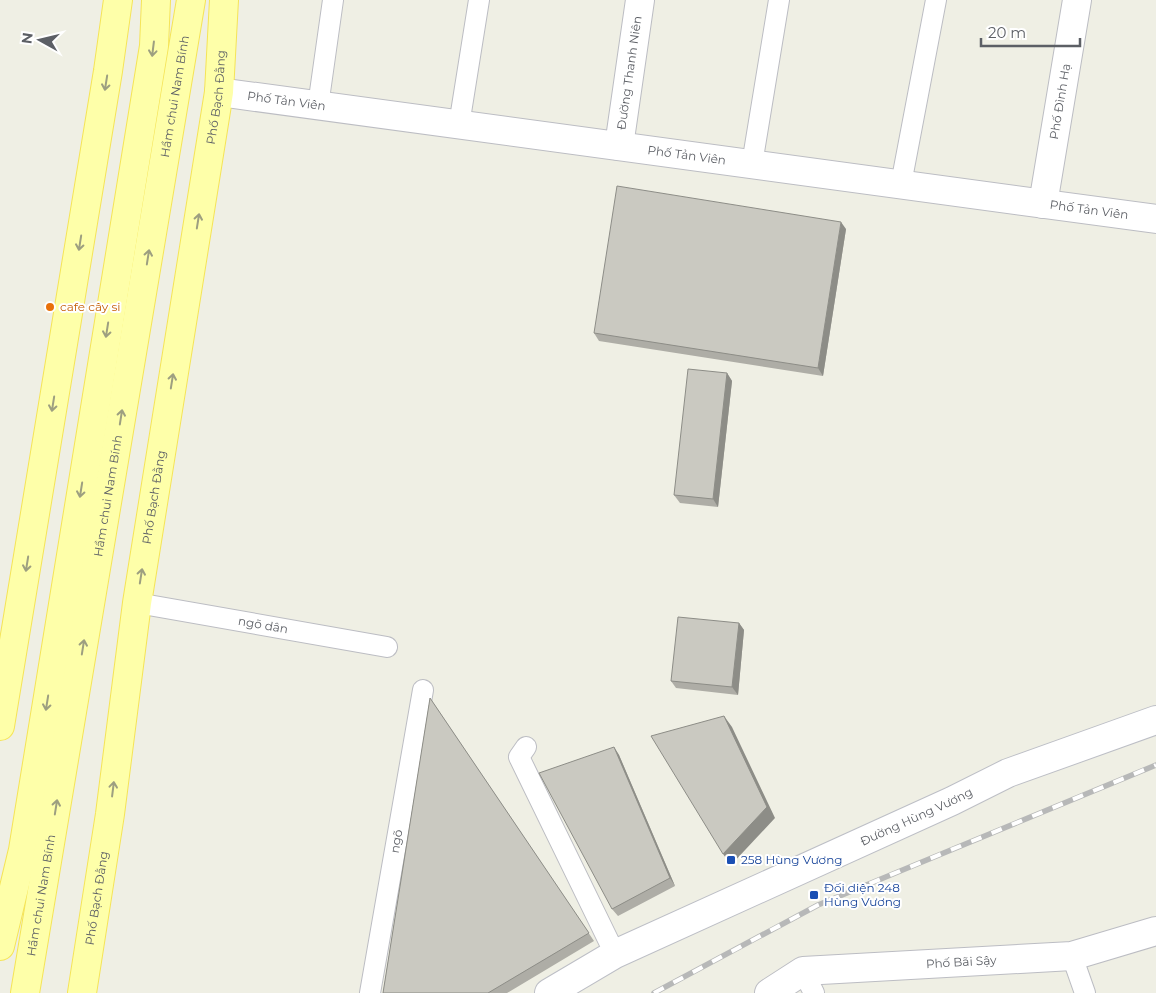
<svg xmlns="http://www.w3.org/2000/svg" width="1156" height="993" viewBox="0 0 1156 993" font-family="Montserrat,sans-serif">
  <style>
    .lines { fill: none; stroke-linecap: round; stroke-linejoin: round }
    .service-casing { stroke: #bcbdc3; stroke-width: 22 }
    .minor-casing { stroke: #bcbdc3; stroke-width: 30 }
    .tertiary-casing { stroke: #bcbdc3; stroke-width: 30 }
    .secondary-casing { stroke: #bdbfc6; stroke-width: 30 }
    .primary-casing { stroke: #f5e457; stroke-width: 30 }
    .service { stroke: #fff; stroke-width: 20 }
    .minor { stroke: #fff; stroke-width: 28 }
    .tertiary { stroke: #fff; stroke-width: 28 }
    .secondary { stroke: #fff; stroke-width: 28 }
    .primary { stroke: #feffa9; stroke-width: 28 }
    .rail-casing { stroke: #b7b8b8; stroke-width: 5.5 }
    .rail { stroke: #fff; stroke-width: 4; stroke-dasharray: 11; stroke-linecap: butt }
    .wall { fill: #aeada6 }
    .shaded-wall { fill: #8d8d87 }
    .building { fill: #cac9c1; stroke: #8d8d87 }
    .oneway { stroke: #9d9f80 }
    .food-dot { fill: #e8710a; stroke: #fff; stroke-width: 2 }
    .transit-dot { fill: #1a4fb4; stroke: #fff; stroke-width: 2 }
    .labels { text-anchor: middle; stroke-width: 4; stroke-linejoin: round; paint-order: stroke }
    .street-label { font-size: 12px; fill: #5c5f65; stroke: #fff }
    .food-label { font-size: 12px; fill: #c56008; stroke: #fff; text-anchor: start }
    .transit-label { font-size: 12px; fill: #164399; stroke: #fff; text-anchor: start }
  </style>
  <rect width="100%" height="100%" fill="#efefe4"/>
  <g class="lines">
    <defs>
      <g id="service">
        <path d="M318 106 333 0"/>
        <path d="M459 125 479 0"/>
        <path d="M752 164 779 0"/>
        <path d="M901 184 936 0"/>
        <path id="s1" d="M137 603 387 647"/>
        <path d="M526 747 519 757 615 954"/>
        <path d="M1072 956 1085 993"/>
        <path d="M803 971 814 993"/>
        <path id="s2" d="M370 993 423 690"/>
      </g>
      <g id="minor">
        <path id="s3" d="M219 92 1156 219"/>
        <path id="s4" d="M619 146 640 0"/>
        <path id="s5" d="M1043 204 1077 0"/>
      </g>
      <g id="tertiary">
        <path id="s6" d="M769 993 803 971 1072 956 1156 931"/>
      </g>
      <g id="secondary">
        <path id="s7" d="M549 993 615 954 952 801 1008 773 1156 720"/>
      </g>
      <g id="primary">
        <path d="M0 726 108 71 118 0"/>
        <path d="M0 946 23 850 154 46 156 0"/>
        <path id="s8" d="M25 993 191 0"/>
        <path id="s9" d="M82 993 110 814 137 603 219 92 224 0"/>
      </g>
    </defs>
    <!-- service casing -->
    <use href="#service" class="service-casing"/>
    <!-- minor casing -->
    <use href="#minor" class="minor-casing"/>
    <!-- tertiary casing -->
    <use href="#tertiary" class="tertiary-casing"/>
    <!-- secondary casing -->
    <use href="#secondary" class="secondary-casing"/>
    <!-- primary casing -->
    <use href="#primary" class="primary-casing"/>
    <!-- service -->
    <use href="#service" class="service"/>
    <!-- minor -->
    <use href="#minor" class="minor"/>
    <!-- tertiary -->
    <use href="#tertiary" class="tertiary"/>
    <!-- secondary -->
    <use href="#secondary" class="secondary"/>
    <!-- primary -->
    <use href="#primary" class="primary"/>
    <defs>
      <path id="rail" d="M654 993 818 905 1156 765"/>
    </defs>
    <!-- rail casing -->
    <use href="#rail" class="rail-casing"/>
    <!-- rail -->
    <use href="#rail" class="rail"/>
  </g>
  <!-- wall -->
  <path class="wall" d="M846 229 823 376 599 341 594 333Z
    M727 373 732 381 718 507 680 503 674 495Z
    M739 623 744 630 738 695 676 688 671 681Z
    M430 698 594 941 507 993H383Z
    M614 747 619 755 675 886 618 916 612 909Z"/>
  <!-- shaded-wall -->
  <path class="shaded-wall" d="M841 222 846 229 823 376 818 368Z
    M727 373 732 381 718 507 713 499Z
    M739 623 744 630 738 695 732 687Z
    M724 716 732 727 775 818 731 865 723 854Z
    M614 747 619 755 675 886 670 878Z"/>
  <!-- building -->
  <path class="building" d="M617 186 841 222 818 368 594 333Z
    M688 369 727 373 713 499 674 495Z
    M678 617 739 623 732 687 671 681Z
    M430 698 589 933 488 993H383Z
    M724 716 767 807 723 854 651 736Z
    M614 747 670 878 612 909 539 773Z"/>
  <!-- one-way arrows -->
  <defs><path id="oneway-shaft" d="M-6 0H5M1.5-3L5.5 0L1.5 3" fill="none" stroke-width="1.6" stroke-linecap="round" stroke-linejoin="round" transform="scale(1.25)"/></defs>
  <g class="oneway">
    <use href="#oneway-shaft" transform="translate(153 49) rotate(97)"/>
    <use href="#oneway-shaft" transform="translate(106 83) rotate(99)"/>
    <use href="#oneway-shaft" transform="translate(198 221) rotate(-81)"/>
    <use href="#oneway-shaft" transform="translate(80 243) rotate(99)"/>
    <use href="#oneway-shaft" transform="translate(148 257) rotate(-81)"/>
    <use href="#oneway-shaft" transform="translate(107 330) rotate(99)"/>
    <use href="#oneway-shaft" transform="translate(172 381) rotate(-81)"/>
    <use href="#oneway-shaft" transform="translate(53 404) rotate(99)"/>
    <use href="#oneway-shaft" transform="translate(121 417) rotate(-81)"/>
    <use href="#oneway-shaft" transform="translate(81 490) rotate(99)"/>
    <use href="#oneway-shaft" transform="translate(27 564) rotate(99)"/>
    <use href="#oneway-shaft" transform="translate(141 576) rotate(-81)"/>
    <use href="#oneway-shaft" transform="translate(83 647) rotate(-81)"/>
    <use href="#oneway-shaft" transform="translate(47 703) rotate(99)"/>
    <use href="#oneway-shaft" transform="translate(113 789) rotate(-83)"/>
    <use href="#oneway-shaft" transform="translate(56 807) rotate(-81)"/>
  </g>
  <!-- markers -->
  <circle class="food-dot" cx="50" cy="307" r="5"/>
  <g class="transit-dot">
    <rect x="726" y="855" width="10" height="10" rx="2.5"/>
    <rect x="809" y="890" width="10" height="10" rx="2.5"/>
  </g>
  <g class="labels">
    <!-- street labels -->
    <g class="street-label">
      <text dy="4" stroke="none"><textPath href="#s4" startOffset="74">Đường Thanh Niên</textPath></text>
      <text dy="4" stroke="none"><textPath href="#s9" startOffset="906">Phố Bạch Đằng</textPath></text>
      <text dy="4" stroke="none"><textPath href="#s8" startOffset="909">Hầm chui Nam Bính</textPath></text>
      <text dy="4" stroke="none"><textPath href="#s3" startOffset="68">Phố Tản Viên</textPath></text>
      <text dy="4" stroke="none"><textPath href="#s5" startOffset="104">Phố Đình Hạ</textPath></text>
      <text dy="4" stroke="none"><textPath href="#s3" startOffset="472">Phố Tản Viên</textPath></text>
      <text dy="4" stroke="none"><textPath href="#s3" startOffset="878">Phố Tản Viên</textPath></text>
      <text dy="4" stroke="none"><textPath href="#s8" startOffset="504">Hầm chui Nam Bính</textPath></text>
      <text dy="4" stroke="none"><textPath href="#s9" startOffset="501">Phố Bạch Đằng</textPath></text>
      <text dy="4" stroke="none"><textPath href="#s1" startOffset="128">ngõ dân</textPath></text>
      <text dy="4" stroke="none"><textPath href="#s7" startOffset="408">Đường Hùng Vương</textPath></text>
      <text dy="4" stroke="none"><textPath href="#s2" startOffset="154">ngõ</textPath></text>
      <text dy="4" stroke="none"><textPath href="#s8" startOffset="99">Hầm chui Nam Bính</textPath></text>
      <text dy="4" stroke="none"><textPath href="#s9" startOffset="96">Phố Bạch Đằng</textPath></text>
      <text dy="4" stroke="none"><textPath href="#s6" startOffset="199">Phố Bãi Sậy</textPath></text>
    </g>
    <!-- food labels -->
    <g class="food-label">
      <text x="60" y="311">cafe cây si</text>
    </g>
    <!-- transit labels -->
    <g class="transit-label">
      <text x="741" y="864">258 Hùng Vương</text>
      <text x="824" y="892">Đối diện 248<tspan x="824" dy="14">Hùng Vương</tspan></text>
    </g>
  </g>
  <!-- north arrow -->
  <g transform="translate(40 40) rotate(278)" stroke="#ffffff" stroke-width="4" paint-order="stroke">
  <path d="M0-4L9 19L0 12L-9 19Z" fill="#5c5f65"/>
  <text y="-8" font-size="14" font-weight="bold" text-anchor="middle" fill="#5c5f65">N</text>
  </g>
  <!-- scale -->
  <path d="M981 38v8h99v-8" fill="none" stroke="#5c5f65" stroke-width="2.5"/>
  <text x="988" y="38" font-size="15" fill="#5c5f65" stroke="#ffffff" stroke-width="4" paint-order="stroke">20 m</text>
</svg>
